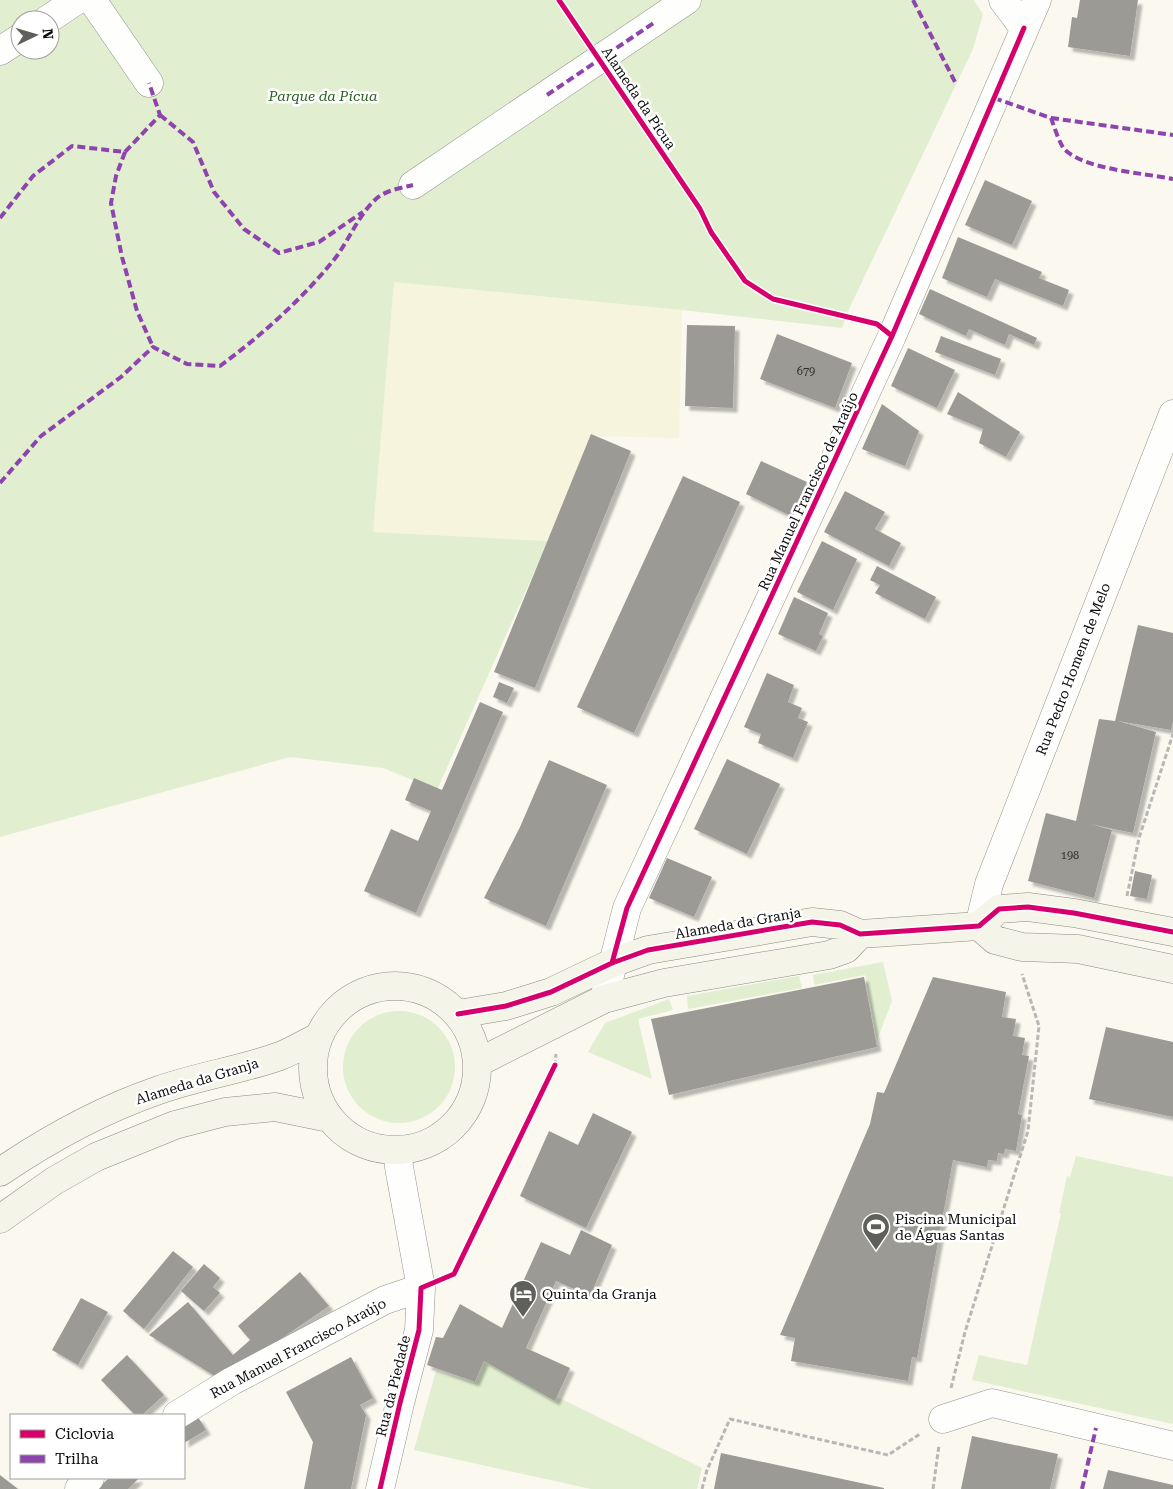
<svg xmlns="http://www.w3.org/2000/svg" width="1173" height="1489" viewBox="0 0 1173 1489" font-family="'Roboto Serif',serif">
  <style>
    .farmland { fill: #f6f4dc }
    .green { fill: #e1efd0; fill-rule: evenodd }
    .building { fill: #9c9a95; filter: url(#shadow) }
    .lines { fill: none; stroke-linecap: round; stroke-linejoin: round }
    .street-casing { stroke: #93928e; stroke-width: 29 }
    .secondary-casing { stroke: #8a8985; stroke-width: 29 }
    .path { stroke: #b7b7b5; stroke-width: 3; stroke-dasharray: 5 2.5; stroke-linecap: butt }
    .street { stroke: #fefefd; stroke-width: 28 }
    .secondary { stroke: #f4f4e9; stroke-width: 28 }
    .quiet { stroke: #8e44ad; stroke-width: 4; stroke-dasharray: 8 4; stroke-linecap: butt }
    .cycleway-casing { stroke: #fff; stroke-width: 8 }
    .cycleway { stroke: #d6006c; stroke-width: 5 }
    .labels { text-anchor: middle; stroke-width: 5; stroke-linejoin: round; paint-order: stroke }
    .number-label { font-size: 11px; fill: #30302e }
    .park-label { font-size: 14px; font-style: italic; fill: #29601f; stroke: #fff }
    .street-label { font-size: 14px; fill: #0c0c0c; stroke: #fff }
    .poi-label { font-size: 14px; fill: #0c0c0c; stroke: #fff; text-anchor: start }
  </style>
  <defs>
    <filter id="shadow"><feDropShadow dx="4.5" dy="4.5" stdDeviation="1" flood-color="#0004"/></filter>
  </defs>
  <rect width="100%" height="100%" fill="#faf8ef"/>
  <!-- farmland -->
  <path class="farmland" d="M394 282 682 310 679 438 595 436 548 541 373 532Z"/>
  <!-- green -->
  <path class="green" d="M0 0H974L983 14 973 49 849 309 842 328 682 310 394 282 373 532 548 541 437 790 383 768 290 757 0 837ZM20 20H50V50H20Z
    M883 962 892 1001 877 1040 865 975 814 985 813 975Z
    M799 976 802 988 688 1009 687 996Z
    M669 999 673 1010 638 1019 652 1079 588 1052 605 1023Z
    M343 1067a56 56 0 1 1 112 0a56 56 0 1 1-112 0Z
    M1076 1156 1173 1177V1424L972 1380 979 1355 1027 1365 1061 1213H1059L1067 1176 1070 1177Z
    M484 1361 702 1468 697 1489H591L414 1450 436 1371 475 1382Z"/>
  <!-- building -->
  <path class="building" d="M1080 0H1138L1130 56 1068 47 1072 17 1077 18Z
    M985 180 1032 201 1012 245 965 225Z
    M958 237 1042 272 1039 278 1069 290 1063 306 995 279 987 297 942 278Z
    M930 289 1037 338 1034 345 1009 334 1005 345 969 329 966 336 919 314Z
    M687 325 735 326 733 408 685 406Z
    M777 334 852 363 835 408 760 379Z
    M941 336 1001 359 995 375 935 352Z
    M908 348 955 370 937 408 891 386Z
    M958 392 1020 432 1006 457 979 443 983 429 947 414Z
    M882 404 919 431 905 466 862 449Z
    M591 434 631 451 535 688 494 672Z
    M761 461 807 482 791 516 746 494Z
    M683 476 740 502 634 733 577 707Z
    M845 491 885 512 875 529 901 543 889 566 824 532Z
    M822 541 857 559 833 610 797 592Z
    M877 566 936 597 925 619 875 593 880 585 870 580Z
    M794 597 828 613 819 634 823 636 816 651 778 634Z
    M1138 625 1173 633V721L1171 730 1118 721 1156 732 1133 833 1090 824 1112 830 1094 898 1028 881 1046 813 1076 821 1099 719 1115 721Z
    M767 673 794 685 788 702 802 708 798 718 808 722 793 758 758 743 761 734 744 727Z
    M499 682 514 688 507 703 493 697Z
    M480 702 503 712 416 913 364 891 391 829 418 841 431 811 405 800 414 778 442 790Z
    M727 759 780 784 747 854 694 829Z
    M549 760 607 785 546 926 484 898 520 827Z
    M667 858 712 877 694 917 649 898Z
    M1135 871 1152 875 1147 899 1130 896Z
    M864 977 877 1047 669 1095 651 1019Z
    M933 977 1006 992 1002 1017 1016 1019 1013 1036 1025 1038 1022 1055 1029 1056 1018 1114 1022 1115 1016 1151 1005 1149 1004 1154 998 1153 997 1161 988 1160 987 1167 953 1160 917 1358 912 1357 908 1381 791 1361 795 1338 780 1335 870 1124 877 1092 884 1093Z
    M1106 1027 1173 1042V1117L1089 1099Z
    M593 1113 632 1132 586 1228 520 1196 549 1131 578 1145Z
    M581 1230 612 1245 590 1296 556 1281 526 1348 570 1368 555 1401 484 1361 475 1382 427 1365 436 1337 443 1338 460 1304 502 1328 541 1242 570 1255Z
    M173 1251 193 1267 144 1329 123 1311Z
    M204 1264 220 1278 213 1287 220 1293 204 1311 181 1291Z
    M300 1272 329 1306 221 1380 149 1335 188 1302 233 1355 250 1340 238 1326Z
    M81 1298 108 1312 78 1365 52 1350Z
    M127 1355 164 1395 142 1415H135L101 1380Z
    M351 1357 373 1398 360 1405 366 1415 351 1489H304L313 1442 286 1392Z
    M198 1417 206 1430 184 1443V1425Z
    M972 1436 1058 1454 1050 1489H961Z
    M721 1453 884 1488V1489H714Z
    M1108 1470 1173 1485V1489H1103Z
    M0 1475 18 1489H0Z
    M109 1478H139L128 1489H97Z"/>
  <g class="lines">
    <defs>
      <path id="street" d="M92 0 149 83
        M1003 0 1024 28
        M47 20 77 0
        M0 51 20 38
        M413 185 687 0
        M979 926 989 884 1173 414
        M604 999 627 908 892 336 1037 0
        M177 1415 232 1381 385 1300 421 1288
        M943 1419 992 1403 1173 1446
        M79 1489 90 1478
        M380 1489 400 1403 419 1330 421 1288 399 1167 398 1151"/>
      <path id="secondary" d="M979 926 995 940 1022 947 1078 949 1173 969
        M313 1068a82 82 0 1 1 164 0a82 82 0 1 1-164 0Z
        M458 1014 506 1006 551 992 612 963 648 950 812 922 840 925 860 934 979 926 999 909 1028 907 1074 913 1173 932
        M477 1063 604 999 664 983 829 955 846 949 860 934
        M0 1172C50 1138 101 1110 159 1090 199 1076 241 1070 280 1056 293 1051 306 1043 318 1037
        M0 1219 54 1181 96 1157 175 1125 225 1112 275 1107 329 1118"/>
    </defs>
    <!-- street casing -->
    <use href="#street" class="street-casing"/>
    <!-- secondary casing -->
    <use href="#secondary" class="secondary-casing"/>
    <!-- path -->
    <path class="path" d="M1127 896 1139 838 1173 734
      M555 1065 556 1054
      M951 1388 965 1332 1028 1131 1039 1026 1022 974
      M702 1489 707 1470 730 1419 888 1455 920 1434
      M933 1489 939 1445"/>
    <!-- street -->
    <use href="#street" class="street"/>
    <!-- secondary -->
    <use href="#secondary" class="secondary"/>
    <!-- quiet -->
    <path class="quiet" d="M913 0 956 84
      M547 95 655 22
      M994 98 1051 118C1054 126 1060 145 1065 150 1087 170 1144 173 1173 179
      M160 115 193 142 214 192 244 229 279 253 319 242 363 212
      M1051 118 1173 135
      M125 152 116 176 111 203 122 257 137 311 153 347
      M0 218 33 176 72 146 125 152 160 115 149 83
      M0 483 41 436 121 377 153 347 187 364 220 366C262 335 300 301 333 261 349 241 358 215 377 198 387 190 401 188 413 185
      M1082 1489 1096 1428"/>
    <defs>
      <path id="cycleway" d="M559 0 700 209 711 232 745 281 773 299 877 324 892 336
        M612 963 627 908 892 336 1024 28
        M458 1014 506 1006 551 992 612 963 648 950 812 922 840 925 860 934 979 926 999 909 1028 907 1074 913 1173 932
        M380 1489 400 1403 419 1330 421 1288 454 1274 555 1065"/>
    </defs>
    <!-- cycleway casing -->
    <use href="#cycleway" class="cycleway-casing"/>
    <!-- cycleway -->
    <use href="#cycleway" class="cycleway"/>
  </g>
  <!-- icons -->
  <defs>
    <symbol id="stadium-pin" viewBox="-11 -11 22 30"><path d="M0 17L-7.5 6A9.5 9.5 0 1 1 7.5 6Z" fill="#5f5f5b" stroke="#fff"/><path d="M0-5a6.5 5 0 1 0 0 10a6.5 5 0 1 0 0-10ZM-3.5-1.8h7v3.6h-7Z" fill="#fff"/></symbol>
    <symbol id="hotel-pin" viewBox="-11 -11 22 30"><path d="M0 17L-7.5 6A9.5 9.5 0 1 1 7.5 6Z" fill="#5f5f5b" stroke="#fff"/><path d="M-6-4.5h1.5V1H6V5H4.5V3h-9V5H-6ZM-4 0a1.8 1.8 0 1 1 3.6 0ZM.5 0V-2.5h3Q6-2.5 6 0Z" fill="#fff"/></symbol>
  </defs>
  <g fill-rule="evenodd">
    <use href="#stadium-pin" x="860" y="1211" width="32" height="43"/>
    <use href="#hotel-pin" x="507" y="1278" width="32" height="43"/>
  </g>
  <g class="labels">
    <!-- number labels -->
    <g class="number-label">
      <text x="806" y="375">679</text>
      <text x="1070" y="859">198</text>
    </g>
    <!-- park labels -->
    <g class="park-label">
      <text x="323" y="101">Parque da Pícua</text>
    </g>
    <!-- street labels -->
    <g class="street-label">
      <text transform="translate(639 98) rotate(56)" y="5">Alameda da Pícua</text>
      <text transform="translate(808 491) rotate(-65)" y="5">Rua Manuel Francisco de Araújo</text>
      <text transform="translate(1073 669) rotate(-69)" y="5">Rua Pedro Homem de Melo</text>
      <text transform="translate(738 923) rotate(-10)" y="5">Alameda da Granja</text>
      <text transform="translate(197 1081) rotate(-17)" y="5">Alameda da Granja</text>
      <text transform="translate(298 1348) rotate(-28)" y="5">Rua Manuel Francisco Araújo</text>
      <text transform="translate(393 1386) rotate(-76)" y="5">Rua da Piedade</text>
    </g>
    <!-- poi labels -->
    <g class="poi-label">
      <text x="895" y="1224">Piscina Municipal<tspan x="895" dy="16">de Águas Santas</tspan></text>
      <text x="542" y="1299">Quinta da Granja</text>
    </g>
  </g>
  <!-- legend -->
  <rect x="10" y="1414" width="175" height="65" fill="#ffffff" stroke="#9e9e9e"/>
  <rect x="20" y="1430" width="25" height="8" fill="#d6006c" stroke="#9e9e9e"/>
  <text x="55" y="1439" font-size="15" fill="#0c0c0c">Ciclovia</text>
  <rect x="20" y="1455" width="25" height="8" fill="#8e44ad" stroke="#9e9e9e"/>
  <text x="55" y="1464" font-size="15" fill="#0c0c0c">Trilha</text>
  <!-- north arrow -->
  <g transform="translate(35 35) rotate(85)"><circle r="24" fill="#ffffff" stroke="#9e9e9e"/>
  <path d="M0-4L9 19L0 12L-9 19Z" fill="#5f5f5b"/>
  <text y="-8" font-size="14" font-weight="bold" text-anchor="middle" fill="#0c0c0c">N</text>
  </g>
</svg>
